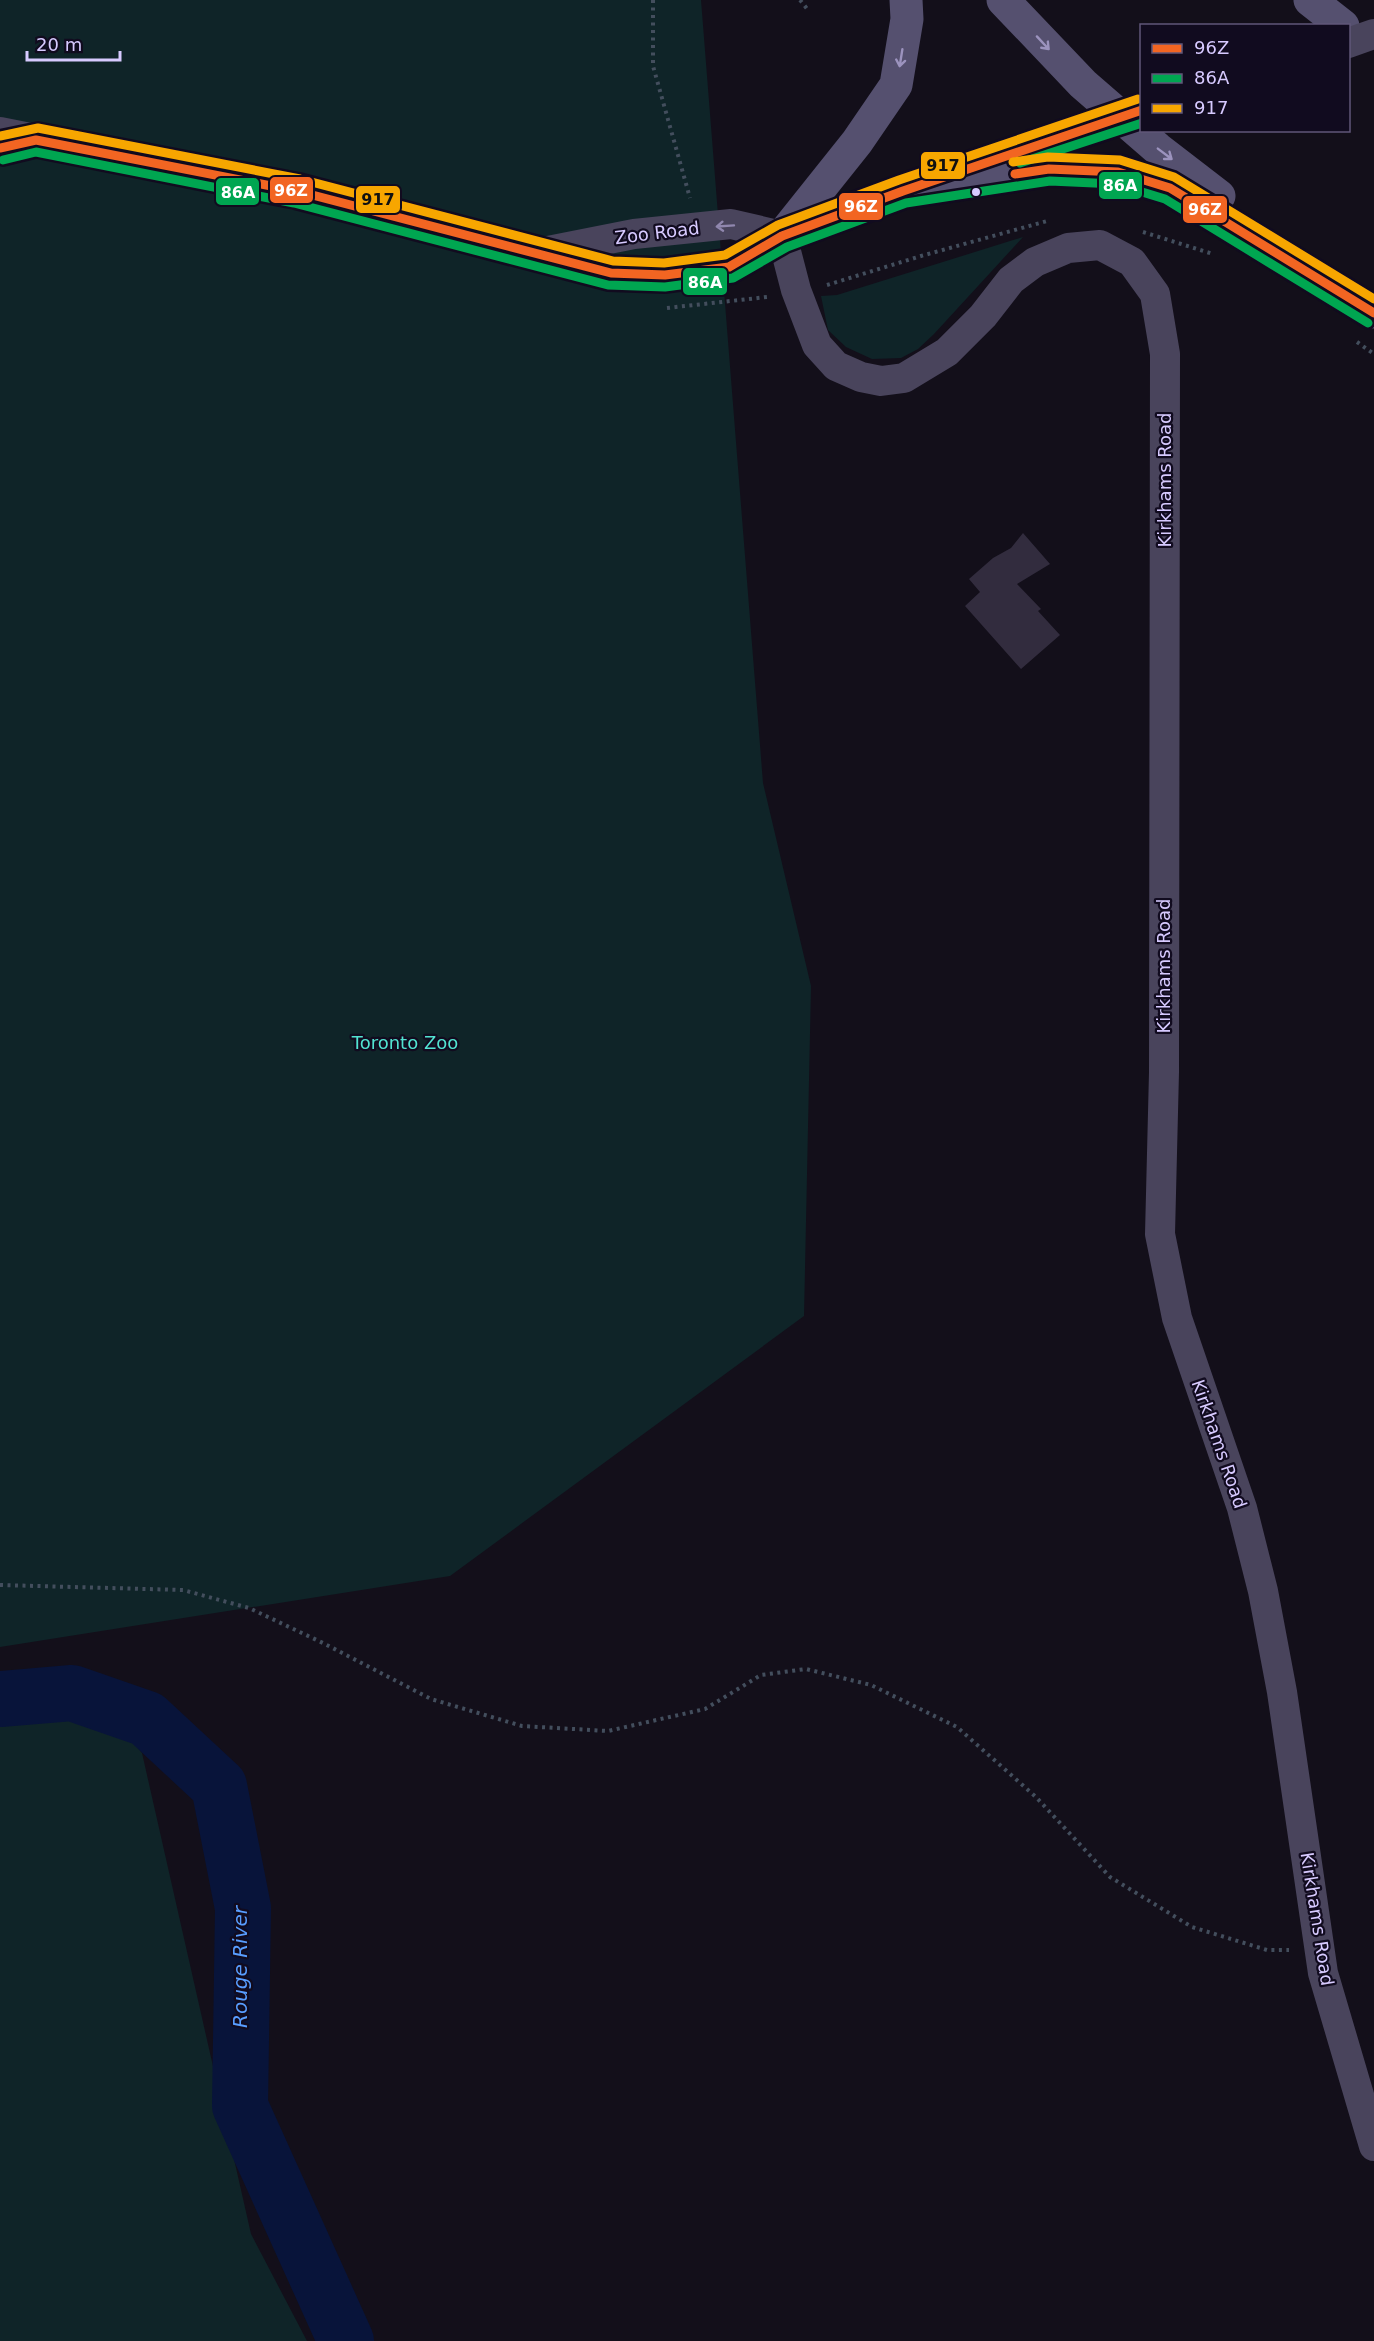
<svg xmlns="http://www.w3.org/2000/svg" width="1374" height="2341" viewBox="0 0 1374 2341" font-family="'DejaVu Sans',sans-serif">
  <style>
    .green { fill: #0f2428 }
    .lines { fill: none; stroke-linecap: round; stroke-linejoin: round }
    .river { stroke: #08143a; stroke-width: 56 }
    .building { fill: #322c3e }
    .path { stroke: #434e5d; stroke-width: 4; stroke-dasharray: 3 4.5; stroke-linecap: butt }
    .minor { stroke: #49445c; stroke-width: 30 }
    .secondary { stroke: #55506f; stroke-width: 33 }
    .minor-bridge { stroke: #49445c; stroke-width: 30 }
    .bus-1-casing { stroke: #110b1f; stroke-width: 14 }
    .bus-2-casing { stroke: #110b1f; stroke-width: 14 }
    .bus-3-casing { stroke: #110b1f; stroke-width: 14 }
    .bus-1 { stroke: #f26522; stroke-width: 9 }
    .bus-2 { stroke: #00a651; stroke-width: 9 }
    .bus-3 { stroke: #f7a600; stroke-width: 9 }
    .oneway { stroke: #9c93be }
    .oneway2 { stroke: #9087ae }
    .bus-dot { fill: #d7caff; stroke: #110b1f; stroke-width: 2 }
    .labels { text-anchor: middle; stroke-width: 4.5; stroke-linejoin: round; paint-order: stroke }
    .street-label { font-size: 18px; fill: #d7caff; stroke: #110b1f }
    .park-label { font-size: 18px; fill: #52e3d1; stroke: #110b1f }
    .water-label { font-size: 20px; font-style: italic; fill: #589dff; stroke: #110b1f }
    .line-badge { stroke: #110b1f; stroke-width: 2 }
    .badge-label { font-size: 16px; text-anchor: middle; font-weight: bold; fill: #fff }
    .pale-badge-label { font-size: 16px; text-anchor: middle; font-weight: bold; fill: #111 }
  </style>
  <rect width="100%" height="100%" fill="#130f1a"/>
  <!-- green -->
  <path class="green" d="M0 0H701L763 783 811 986 804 1316 450 1576 0 1647Z
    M1023 237 934 334 918 349 901 358 872 359 846 347 828 330 821 296 837 295Z
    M61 1682 88 1689 142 1753 251 2234 307 2341H0V1696Z"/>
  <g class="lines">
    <!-- river -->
    <path class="river" d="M0 1699 72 1693 147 1719 219 1786 243 1908 240 2106 346 2341"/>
  </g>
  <!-- building -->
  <path class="building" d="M1023 533 1050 564 1017 584 1041 609 1038 611 1060 635 1021 669 965 606 980 592 969 579 993 558 1011 548Z"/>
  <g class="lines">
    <!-- path -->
    <path class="path" d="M653 0V66L690 198
      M800 0 808 10
      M1143 232 1213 254
      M827 285 921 256 1047 221
      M667 308 767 297
      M1357 342 1374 354
      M0 1585 183 1590 249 1608 323 1643 431 1699 522 1726 608 1731 705 1709 761 1675 806 1669 871 1685 957 1727 1036 1797 1110 1877 1192 1927 1267 1950H1289"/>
    <!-- minor -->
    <path class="minor" d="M0 132 297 191 611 273 665 275 729 267 782 236 903 191 1142 110
      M782 236 796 290 817 345 836 366 861 377 881 381 904 378 947 352 983 316 1011 280 1035 262 1068 248 1100 245 1132 262 1155 294 1165 354 1164 1072 1160 1234 1177 1318 1242 1508 1263 1591 1282 1692 1323 1973 1374 2146
      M543 252 634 234 731 224 782 236"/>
    <!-- secondary -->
    <path class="secondary" d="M1003 0 1083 84 1158 149 1219 196
      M1310 0 1343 26
      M903 191 1049 169 1118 172 1170 188 1373 312
      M782 236 857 142 896 85 907 19 906 0"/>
    <!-- minor-bridge -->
    <path class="minor-bridge" d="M1348 43 1374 34"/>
    <defs>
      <path id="bus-1" d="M0 148 36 140 297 191 611 273 665 275 729 267 782 236 903 191 1142 110
        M1015 174 1049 169 1118 172 1170 188 1374 313"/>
      <path id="bus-2" d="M3 160 36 152 294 203 608 285 665 287 733 278 787 247 906 203 1050 181 1116 184 1165 199 1368 323
        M1020 163 1142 123"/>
      <path id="bus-3" d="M0 136 38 128 300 179 613 261 664 263 725 255 778 225 899 180 1138 99
        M1013 162 1048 157 1120 160 1174 177 1374 299"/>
    </defs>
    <!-- bus-1 casing -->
    <use href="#bus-1" class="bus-1-casing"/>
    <!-- bus-2 casing -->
    <use href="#bus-2" class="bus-2-casing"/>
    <!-- bus-3 casing -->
    <use href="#bus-3" class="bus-3-casing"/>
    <!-- bus-1 -->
    <use href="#bus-1" class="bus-1"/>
    <!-- bus-2 -->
    <use href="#bus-2" class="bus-2"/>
    <!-- bus-3 -->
    <use href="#bus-3" class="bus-3"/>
  </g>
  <!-- one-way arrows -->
  <defs><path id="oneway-shaft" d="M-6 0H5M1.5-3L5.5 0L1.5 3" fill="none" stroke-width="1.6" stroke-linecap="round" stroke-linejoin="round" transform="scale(1.5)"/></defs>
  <g class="oneway">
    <use href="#oneway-shaft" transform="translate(1043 43) rotate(47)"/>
    <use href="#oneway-shaft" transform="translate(901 58) rotate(99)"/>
    <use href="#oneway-shaft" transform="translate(1165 154) rotate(37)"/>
  </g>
  <use class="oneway2" href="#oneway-shaft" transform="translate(725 226) rotate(176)"/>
  <!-- markers -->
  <circle class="bus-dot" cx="976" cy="192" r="5"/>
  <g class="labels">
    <!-- street labels -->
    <g class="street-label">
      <text transform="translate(657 233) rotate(-7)" y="6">Zoo Road</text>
      <text transform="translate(1165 480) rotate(-90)" y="6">Kirkhams Road</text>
      <text transform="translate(1164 966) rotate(-90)" y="6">Kirkhams Road</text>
      <text transform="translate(1219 1444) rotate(71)" y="6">Kirkhams Road</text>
      <text transform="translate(1317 1919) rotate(81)" y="6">Kirkhams Road</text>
    </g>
    <!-- park labels -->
    <g class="park-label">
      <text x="405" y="1049">Toronto Zoo</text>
    </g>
    <!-- water labels -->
    <g class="water-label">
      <text transform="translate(240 1967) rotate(-90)" y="7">Rouge River</text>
    </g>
  </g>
  <g class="line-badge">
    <rect x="920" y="151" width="46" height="29" rx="6" fill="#f7a600"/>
    <rect x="1098" y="171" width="45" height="29" rx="6" fill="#00a651"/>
    <rect x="269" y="176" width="45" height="28" rx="6" fill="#f26522"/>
    <rect x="215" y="177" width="45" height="29" rx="6" fill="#00a651"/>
    <rect x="355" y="185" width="46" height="29" rx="6" fill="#f7a600"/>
    <rect x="838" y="192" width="46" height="29" rx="6" fill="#f26522"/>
    <rect x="1182" y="195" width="46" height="29" rx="6" fill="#f26522"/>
    <rect x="682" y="267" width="46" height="29" rx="6" fill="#00a651"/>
  </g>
  <g class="badge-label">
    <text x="1120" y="191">86A</text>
    <text x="291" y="196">96Z</text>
    <text x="238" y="198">86A</text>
    <text x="861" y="212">96Z</text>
    <text x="1205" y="215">96Z</text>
    <text x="705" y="288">86A</text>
  </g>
  <g class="pale-badge-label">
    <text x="943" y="171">917</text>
    <text x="378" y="205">917</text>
  </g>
  <!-- legend -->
  <rect x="1140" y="24" width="210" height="108" fill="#110b1f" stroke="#605779" stroke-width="1.5"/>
  <rect x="1152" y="44" width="30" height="9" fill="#f26522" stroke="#605779" stroke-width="1.5"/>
  <text x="1194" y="54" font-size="18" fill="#d7caff">96Z</text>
  <rect x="1152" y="74" width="30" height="9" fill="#00a651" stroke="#605779" stroke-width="1.5"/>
  <text x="1194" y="84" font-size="18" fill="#d7caff">86A</text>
  <rect x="1152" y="104" width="30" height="9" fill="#f7a600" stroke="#605779" stroke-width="1.5"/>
  <text x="1194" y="114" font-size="18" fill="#d7caff">917</text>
  <!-- scale -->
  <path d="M27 51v9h93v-9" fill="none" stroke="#d7caff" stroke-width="3"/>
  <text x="36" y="51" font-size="18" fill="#d7caff" stroke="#110b1f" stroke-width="4.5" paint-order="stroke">20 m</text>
</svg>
